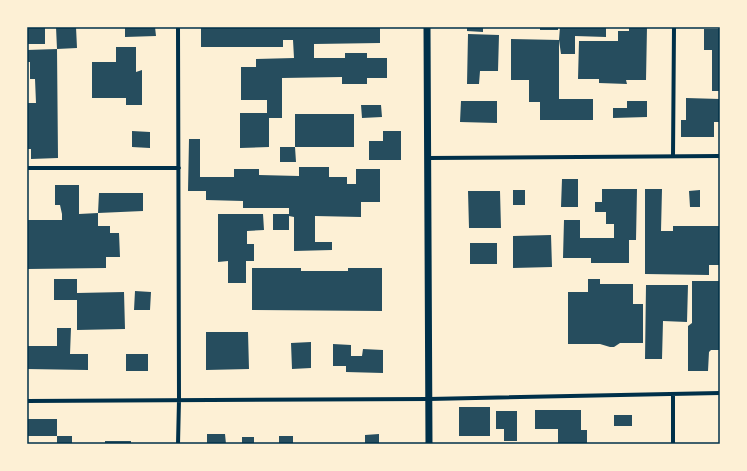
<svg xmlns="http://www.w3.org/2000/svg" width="747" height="471" viewBox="0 0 747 471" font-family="Raleway,sans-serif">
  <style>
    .building { fill: #264d5e }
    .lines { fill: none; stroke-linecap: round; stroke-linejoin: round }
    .minor { stroke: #003049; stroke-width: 4 }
    .tertiary { stroke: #003049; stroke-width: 7 }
    .neatline { fill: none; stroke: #003049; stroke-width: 1.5 }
  </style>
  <rect width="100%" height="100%" fill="#fdf0d5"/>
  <!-- building -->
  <path class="building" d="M27 27H45V44H27Z
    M56 27H76L77 48 57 49Z
    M125 27H155L156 36 125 37Z
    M201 27H380V43L314 44V58H345V53H367V58H387V78H367V84H342V77L282 78V118H269V147L240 148V113H267V100H241V67H256V59L294 58 293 40H283V47H201Z
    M467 27H483V32L467 31Z
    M540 27H558V30H540Z
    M560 27H606V37L575 36V54H561L559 40V99H593V120H540V102H529V80H511V39L559 40Z
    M629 27H647L646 80H626L627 84 599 83V79H578L579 41H618V31H629Z
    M704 29H720V91H712V50H704Z
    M468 34 499 35 498 71H480L479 84H467Z
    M116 47H136V72L142 70V105H126V98H92V62H116Z
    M57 49 58 158 31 159V149H27V103H36L35 79H30V62H28L27 50Z
    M686 98 720 99V122H714V137H681V120H686Z
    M461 101H497V123L460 122Z
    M627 101H647V117L613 118V108H627Z
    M361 105H381L382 117 362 118Z
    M295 114H354V147H295Z
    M132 131 150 132V148L132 147Z
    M383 131H401V160H369V141H383Z
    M189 139H200V177H234V169H259V175L299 176V167H329V177H347V184H356V169H380V202H361V217L315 216V242H332V250L294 251V217L289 216V230H273V214H289V208H243V201L206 200V191H188Z
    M280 147H295L296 162H280Z
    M562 179H578V207H561Z
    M55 185H79V214L98 213V226H110V233H119L120 257H106V268L27 269V220H62V214L60 205H55Z
    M602 189H637L636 240H629V263H591V258H563L564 220H580V238H614V224H606V212H595V202H602Z
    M645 189H662L661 231H673V226H720V265H709V275L645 274Z
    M513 190H525V205H513Z
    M700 190V207H690L689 191Z
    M468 191H500L501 228H469Z
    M99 193H143V211L98 213Z
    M218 214H263L264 230 247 231V244H254V261H246V283H228V261L218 262Z
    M551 235 552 267 513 268V236Z
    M470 243H497V264H470Z
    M252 268H301V271H348V268H382V311L252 310Z
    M54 279H77V293L124 292 125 329 77 330V300H54Z
    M588 279H600V284H633V304H643V343H620L614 347H610L600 344H568V292H588Z
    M692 281H720V350H711L709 352 708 371H688V326L692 323Z
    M646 285H688L687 322 663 321 662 359H645Z
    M135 291 151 292 150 310H134Z
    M57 328H71L70 354H88V370L27 369V346H57Z
    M206 332H248L249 369 206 370Z
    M311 342V368L292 369 291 343Z
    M333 344 351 345V356H362L363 349 383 350V373L346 372V366H333Z
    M126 354H148V371H126Z
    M459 407H490V436H459Z
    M535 410H581V430H587V444H558V429H535Z
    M496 411H517V441H504V429H496Z
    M614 415H632V426H614Z
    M27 419H57V436H27Z
    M207 434H225L226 444H207Z
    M379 434V444H365V435Z
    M57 436H72V444H57Z
    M279 436H293V444H279Z
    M242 437H254V444H242Z
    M105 441H131V444H105Z"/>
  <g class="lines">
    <!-- minor -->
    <path class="minor" d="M178 27 179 400 178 444
      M673 156 674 27
      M428 158 720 156
      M27 168H179
      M673 394V444
      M27 401 429 399 720 393"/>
    <!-- tertiary -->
    <path class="tertiary" d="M427 27 429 444"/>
  </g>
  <!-- border -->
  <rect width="747" height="471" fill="none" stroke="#fdf0d5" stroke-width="56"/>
  <rect x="28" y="28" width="691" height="415" class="neatline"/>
</svg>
